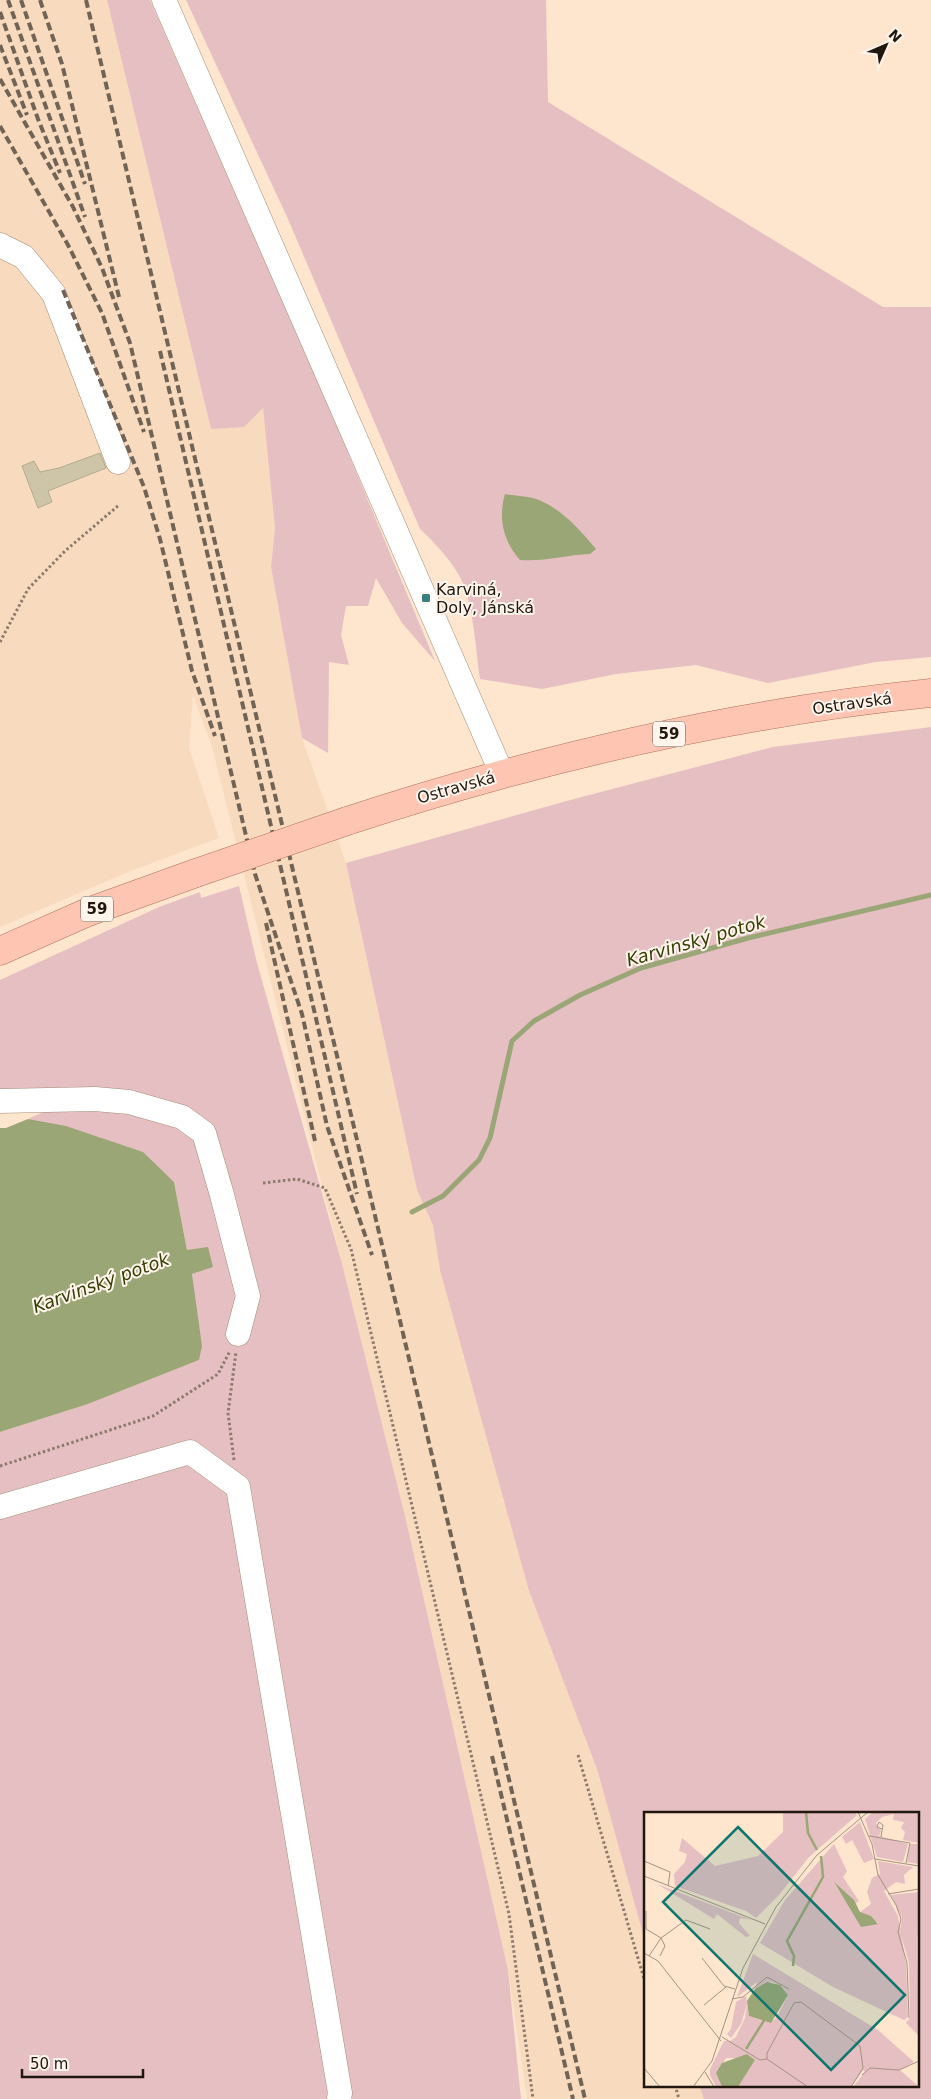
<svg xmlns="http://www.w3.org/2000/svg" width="931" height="2099" viewBox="0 0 931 2099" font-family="'DejaVu Sans',sans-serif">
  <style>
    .built { fill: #f8dbbe }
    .green { fill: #e6bfc3 }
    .water { fill: #9aa676 }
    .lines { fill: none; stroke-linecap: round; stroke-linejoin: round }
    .stream { stroke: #9aa676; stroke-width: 5 }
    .building { fill: #cec5a8; stroke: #b3ab8e }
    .minor-casing { stroke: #a38d77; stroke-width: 25 }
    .major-casing { stroke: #ae6f58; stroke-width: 29 }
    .path { stroke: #8c7b6c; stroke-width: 3; stroke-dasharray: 2.5 2.5; stroke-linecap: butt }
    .minor { stroke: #fff; stroke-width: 24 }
    .major { stroke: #fdc5b2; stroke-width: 28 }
    .rail { stroke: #716355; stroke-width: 4; stroke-dasharray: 8 4; stroke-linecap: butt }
    .major-bridge-casing { stroke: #ae6f58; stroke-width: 29; stroke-linecap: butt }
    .major-bridge { stroke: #fdc5b2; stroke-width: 28 }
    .poi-dot { fill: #357e82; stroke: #fff5ec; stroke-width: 2 }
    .labels { text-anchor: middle; stroke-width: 4; stroke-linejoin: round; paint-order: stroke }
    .shield { fill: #fff5ec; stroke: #635a51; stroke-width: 1 }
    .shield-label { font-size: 15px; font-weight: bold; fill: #20170f }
    .poi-label { font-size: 16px; fill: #20170f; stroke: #fff5ec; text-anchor: start }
    .street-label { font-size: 16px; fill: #20170f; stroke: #fff5ec }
    .water-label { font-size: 18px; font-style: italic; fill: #364006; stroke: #fff5ec }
    .inset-river { fill: none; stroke: #9aa676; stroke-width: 2.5 }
    .inset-road { fill: none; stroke: #a59382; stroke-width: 1 }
    .view { fill: #0f766e; fill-opacity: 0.15; stroke: #0f766e; stroke-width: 2.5 }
    .inset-edge { fill: none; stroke: #20170f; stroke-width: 2.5 }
  </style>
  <rect width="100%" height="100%" fill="#fde5ce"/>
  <!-- built -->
  <path class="built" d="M0 0H107L211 429 263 407 275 528 271 567 302 738 346 863 417 1190 433 1225 474 1390 529 1591 597 1769 645 1941V2085H699L705 2099H527L508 1970 406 1520 212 747 193 695 189 748 219 838 128 872 0 927Z"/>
  <!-- green -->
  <path class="green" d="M107 0H150L331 412 435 661 402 623 376 578 368 606H346L341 635 349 665 329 662 328 753 302 738 271 567 275 528 263 408 244 427 211 429Z
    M186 0H546L548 102 883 307H931V657L876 662 768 683 696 665 616 674 542 689 480 679C476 651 473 600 460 577 450 559 434 542 420 529L288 219Z
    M931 727V2099H704L699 2085H917V1813H645V1941L597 1769 529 1591 440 1270 433 1225 417 1190 346 863 574 799 773 747Z
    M239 886 257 963 342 1264 406 1520 508 1970 521 2099H0V1432L88 1404 199 1360 192 1274 212 1267 187 1250 174 1182 99 1137 28 1119 91 1090 68 1088 0 1089V980L159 907 200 892 201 898Z"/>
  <!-- water -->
  <path class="water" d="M505 494C516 496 529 496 539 500 563 510 580 530 596 549L590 554C565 555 544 562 520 560 503 541 498 518 505 494Z
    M28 1119 66 1126 143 1152 174 1182 187 1250 208 1247 213 1267 192 1274 202 1346 199 1360 88 1404 0 1432V1128H6Z"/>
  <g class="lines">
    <!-- stream -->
    <path class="stream" d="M412 1212 443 1196 479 1160 490 1138 512 1041 534 1021 580 995 641 968 748 938 931 895"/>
  </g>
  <!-- building -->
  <path class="building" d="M100 453 106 468 48 491 52 502 38 508 22 466 34 461 40 472 59 468Z"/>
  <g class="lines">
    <defs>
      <path id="minor" d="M164 0 502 774
        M0 245 24 257 54 294 118 462
        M0 1101 95 1099 129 1102 182 1117 204 1133 222 1195 248 1296 238 1334
        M0 1507 190 1452 238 1487 340 2093 339 2099"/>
      <path id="major" d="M347 821C536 759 733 713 931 693
        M0 951 88 912 196 873"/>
    </defs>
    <!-- minor casing -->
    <use href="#minor" class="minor-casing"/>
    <!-- major casing -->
    <use href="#major" class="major-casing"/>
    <!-- path -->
    <path class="path" d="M0 642 28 589 65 551 119 505
      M263 1183 297 1179 325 1188 351 1249 509 1914 533 2099
      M234 1460 228 1413 236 1352
      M0 1466 153 1416 218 1374 230 1351
      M578 1755 645 1982
      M675 2085 679 2099"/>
    <!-- minor -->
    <use href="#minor" class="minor"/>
    <!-- major -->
    <use href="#major" class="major"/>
    <!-- rail -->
    <path class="rail" d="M8 0 85 217
      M21 0 85 184
      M40 0 62 64 119 297
      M86 0 585 2099
      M0 12 38 119 60 173
      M0 45 27 115
      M0 79 73 207 102 268 130 343 255 874 302 1014 327 1126 372 1255
      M0 126 68 245 102 313 144 432
      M63 290 144 487 160 539 192 671 215 736
      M160 351 357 1194
      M266 923 315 1141
      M492 1756 573 2099"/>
    <defs>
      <path id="major-bridge" d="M196 873 347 821"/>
    </defs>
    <!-- major-bridge casing -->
    <use href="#major-bridge" class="major-bridge-casing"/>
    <!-- major-bridge -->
    <use href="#major-bridge" class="major-bridge"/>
  </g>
  <!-- markers -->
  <rect class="poi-dot" x="421" y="593" width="10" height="10" rx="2.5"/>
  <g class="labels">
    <!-- shield labels -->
    <g class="shield">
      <rect x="653" y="721.5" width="32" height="25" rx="4"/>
      <rect x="81" y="896.5" width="32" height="25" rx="4"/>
    </g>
    <g class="shield-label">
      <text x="669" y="739">59</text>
      <text x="97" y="914">59</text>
    </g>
    <!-- poi labels -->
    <g class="poi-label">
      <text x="436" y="595">Karviná,<tspan x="436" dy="18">Doly, Jánská</tspan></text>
    </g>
    <!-- street labels -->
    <g class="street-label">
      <text transform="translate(852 703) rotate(-8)" y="6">Ostravská</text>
      <text transform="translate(456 787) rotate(-16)" y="6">Ostravská</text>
    </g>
    <!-- water labels -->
    <g class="water-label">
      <text transform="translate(696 941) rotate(-16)" y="6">Karvinský potok</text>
      <text transform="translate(101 1283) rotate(-20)" y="6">Karvinský potok</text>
    </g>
  </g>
  <!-- overview -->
  <g transform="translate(644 1812)">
    <rect width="275" height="275" fill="#fde5ce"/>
    <path d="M139 0H211L213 3 165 45 135 83 112 106 102 99 31 74 30 62 41 50 43 42 35 39 38 26 71 54 114 44 139 20ZM229 0H275V31L259 28 261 20 257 16 260 10 249 8 250 2 238 5 232 11 237 19 235 24 264 32 259 50 233 45 221 7ZM216 10 230 47 220 51 208 28 202 32 198 25ZM190 32 203 59 199 65 215 89 211 92 190 71 218 114 234 111 216 100 227 92 223 80 228 66 236 62 234 49 269 55 260 63 261 72 252 70 240 79 254 104 262 152 264 205 260 208 189 175 116 131 141 88ZM266 32H275V52L263 50ZM13 72 107 108 96 106 95 111 106 124 102 125 73 102 70 107ZM275 80 273 134 275 224 262 211 266 206 265 151 256 120 258 106 247 83ZM109 142 234 218 270 250 256 258 275 275H209L221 260 219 258 207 275H94L111 248 103 242 100 246H82L72 261 78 275H72L66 263V257L80 229H86L92 225 101 206 103 192 97 212 87 226 83 222 87 217 92 190 102 184 105 204 126 211 133 205 144 183 137 174 128 170 111 177 113 170 93 185Z" fill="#e6bfc3"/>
    <path d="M190 70 210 88 216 100 227 104 234 112 217 115ZM123 170 136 173 144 183 127 211 105 204 103 189 111 177ZM103 242 111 248 94 275H78L72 261 78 251Z" fill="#9aa676"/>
    <path class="inset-river" d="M162 0 164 21 173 38M149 154 150 144 143 129 179 65 177 44M102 237 121 207"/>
    <path class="inset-road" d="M214 0 228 32 234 63 252 93 257 107 254 120 263 151 265 206M225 24 266 31 262 51M237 25 239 13 235 10 233 15 238 17M231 47 275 54M0 49 26 60 24 74M0 64 121 112M244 82 275 77M2 99V117L17 126 42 108 66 117M0 141 14 149 77 229M5 144 17 126 21 134 16 144M58 146 80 174 91 177M88 187 99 185 123 165 145 177M60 193 82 175M78 225 116 248 123 247M0 256 16 275M61 260 70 275M218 263 226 256 255 258 275 249M49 275 68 249 99 156 132 95 173 43 224 0M164 275 123 247V241L150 191 157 190 216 234 219 256 207 275"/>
    <path class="view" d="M94 15 261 183 187 258 19 90Z"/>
    <rect width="275" height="275" class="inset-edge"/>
  </g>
  <!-- north arrow -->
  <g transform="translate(886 45) rotate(45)" stroke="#fff5ec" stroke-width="4" paint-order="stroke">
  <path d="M0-4L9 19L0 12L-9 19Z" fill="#20170f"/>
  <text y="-8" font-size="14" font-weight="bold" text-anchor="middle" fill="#20170f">N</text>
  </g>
  <!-- scale -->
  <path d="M22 2069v8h121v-8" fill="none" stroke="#20170f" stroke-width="2.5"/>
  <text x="30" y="2069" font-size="15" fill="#20170f" stroke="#fff5ec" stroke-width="4" paint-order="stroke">50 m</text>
</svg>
